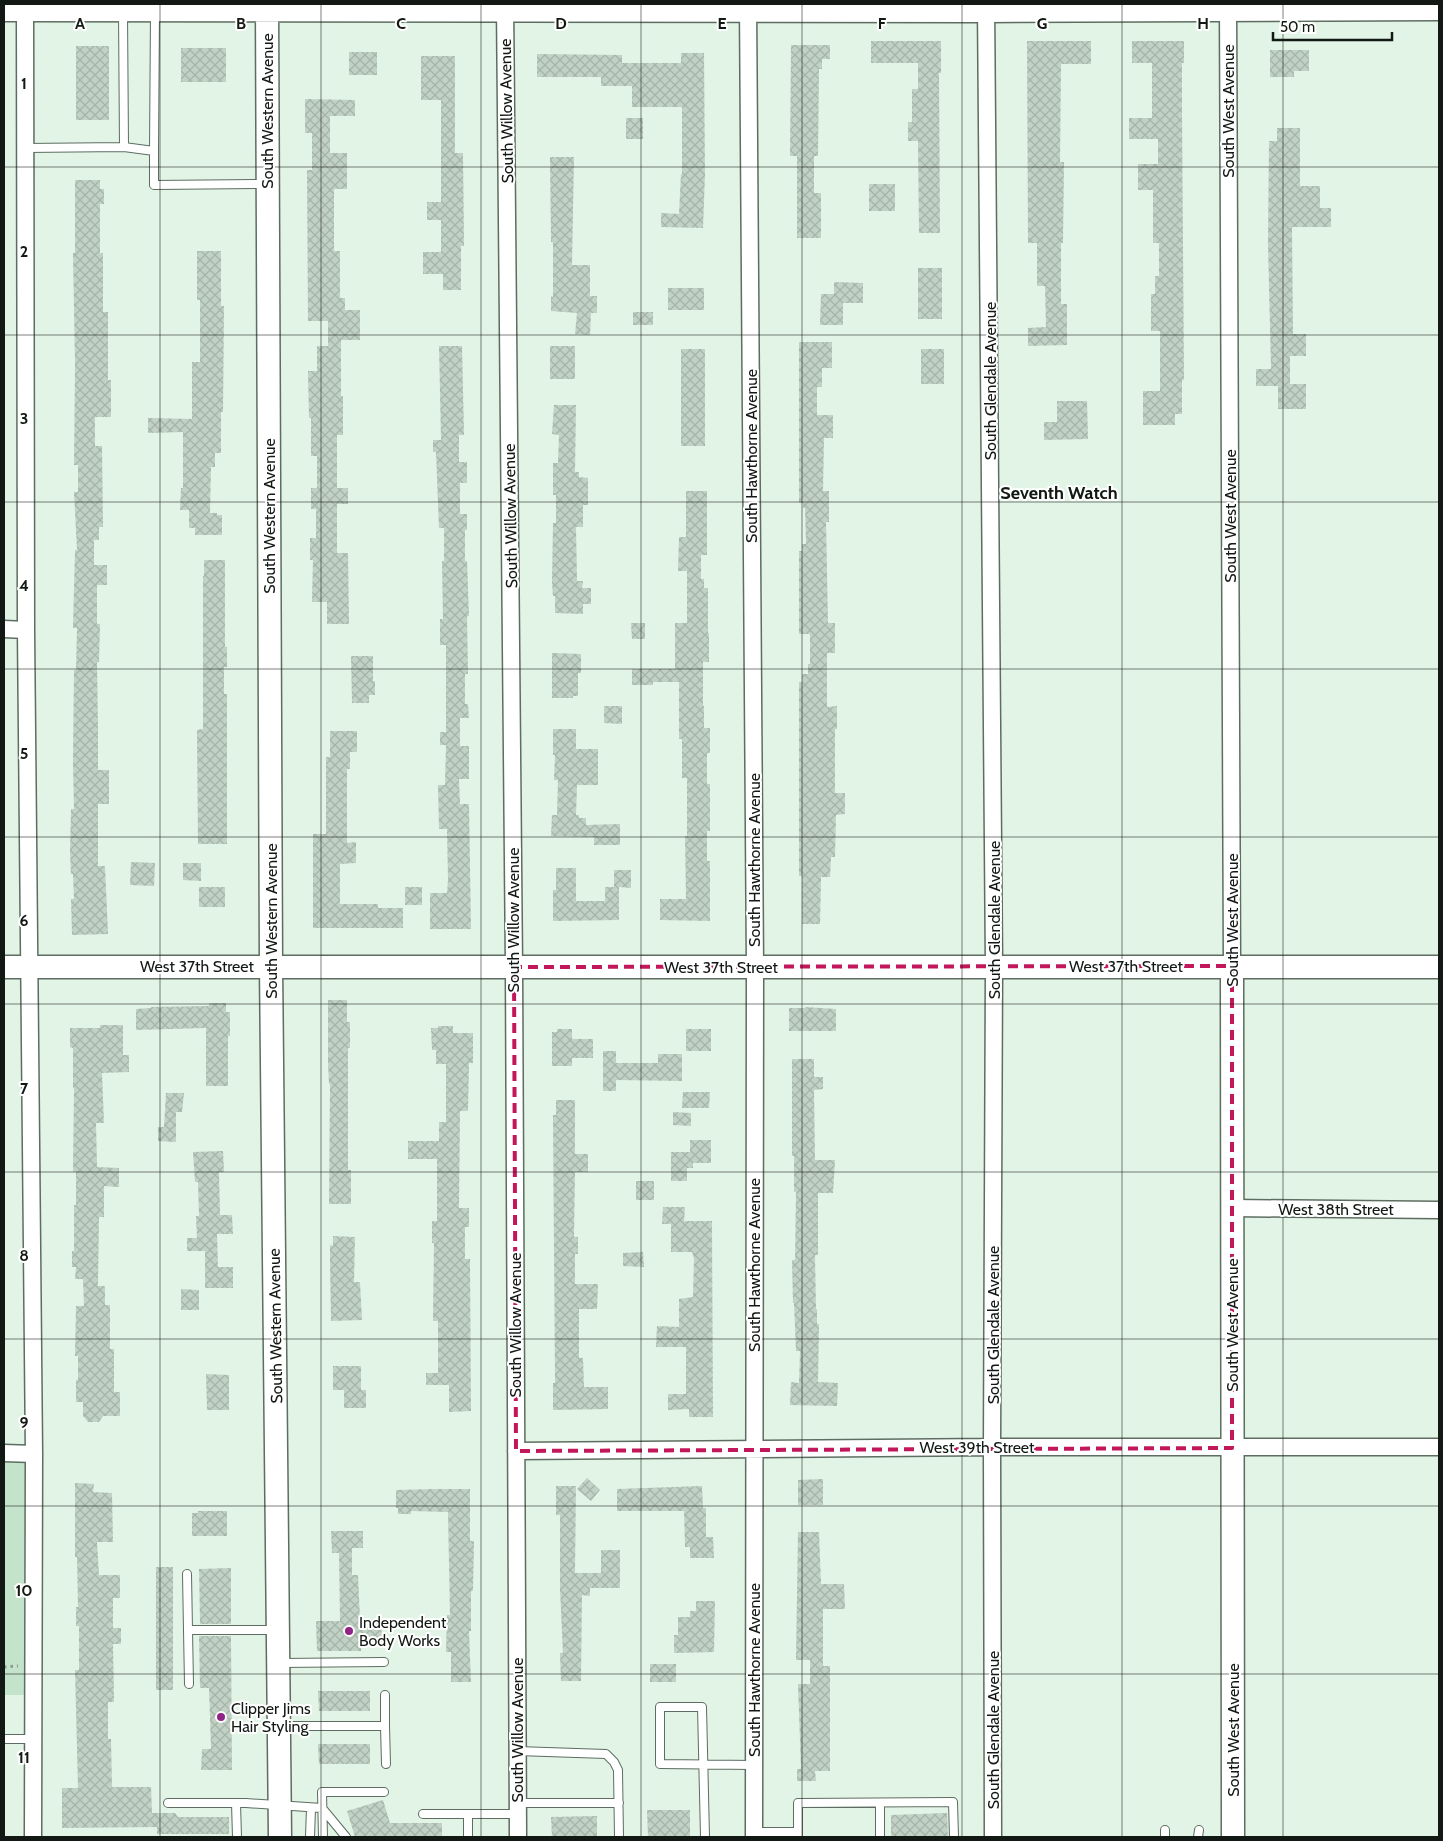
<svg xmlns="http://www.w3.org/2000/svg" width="1443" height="1841" viewBox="0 0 1443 1841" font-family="Cabin,sans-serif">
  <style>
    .green { fill: #c3e3ca }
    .building { fill: url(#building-cross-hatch) }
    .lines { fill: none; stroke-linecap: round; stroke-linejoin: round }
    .lane-casing { stroke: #5d6d61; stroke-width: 10 }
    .street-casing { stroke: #5d6d61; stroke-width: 19 }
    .secondary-casing { stroke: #5d6d61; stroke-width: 25 }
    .path { stroke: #8d9a8f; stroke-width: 3; stroke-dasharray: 2.5 4; stroke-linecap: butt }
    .lane { stroke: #fff; stroke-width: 8 }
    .street { stroke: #fff; stroke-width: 16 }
    .secondary { stroke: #fff; stroke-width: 22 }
    .marked { fill: none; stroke: #c2185b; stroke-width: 4; stroke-dasharray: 10 6; stroke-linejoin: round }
    .grid { fill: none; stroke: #121813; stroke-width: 1; stroke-opacity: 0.55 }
    .poi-dot { fill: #902487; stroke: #fff; stroke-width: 2 }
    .labels { text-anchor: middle; stroke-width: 4; stroke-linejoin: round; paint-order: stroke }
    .street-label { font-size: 16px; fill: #121813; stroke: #fff }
    .poi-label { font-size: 16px; fill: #121813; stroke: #fff; text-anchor: start }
    .neighbourhood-label { font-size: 18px; font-weight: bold; fill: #121813; stroke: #fff }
    .grid-label { font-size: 16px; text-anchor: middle; font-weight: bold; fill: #121813; stroke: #fff; stroke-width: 4; stroke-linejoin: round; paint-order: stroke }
  </style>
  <defs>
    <pattern id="building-cross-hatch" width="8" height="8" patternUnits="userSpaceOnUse" patternTransform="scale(1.25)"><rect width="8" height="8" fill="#c1d2c5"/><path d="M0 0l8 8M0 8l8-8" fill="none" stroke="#a5b4a8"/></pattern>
  </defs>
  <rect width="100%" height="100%" fill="#e2f4e6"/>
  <!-- green -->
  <path class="green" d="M4 1453 34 1454 33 1695H4Z"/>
  <!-- building -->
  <path class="building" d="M871 41H941V73H939L940 233H919L918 141H908V122H912V89H918V63H871Z
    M1027 41H1091V64H1061L1060 162H1064L1063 243H1061V304H1067V345L1028 346V328L1046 327 1045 286H1037V243H1028Z
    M1132 41H1184V63H1182V113L1184 380H1182V414H1175V425H1143V391H1160V331H1151V294H1155V276H1159V243H1153V190H1138V164H1158V139H1129V118H1152V63H1132Z
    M791 45H830V59H822V69H819L818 156H814V193H821V238H797V156H790Z
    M76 46H109V120H76Z
    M181 48H226V82H181Z
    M1270 50H1309V71H1294V77H1270Z
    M349 52H377V75H349Z
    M681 53H704L705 175 703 228 661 227V213L679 214 681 174H682V107H632V86H601V77H537V54L622 55V63H681Z
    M421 56H455V153H463L464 246H461V290H443V274H423V252H441V220H427V202H441V100H421Z
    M305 99 355 100V116H330V153H347V189H334V251H340V298H345V310H360V340H341V396H343V435H337V488H348V504H337V553H348L349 624H327V602H312L313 560H310V538H316V509H311V488H317V456H311V418H309L308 371H317V346H328V321H308L307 170H312V133H305Z
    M626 118H643V139H626Z
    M1277 128H1300V186H1320V208H1331V227H1292L1293 334H1306V356H1290V384H1306V409H1278V386H1256V369H1271L1268 244 1269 141H1277Z
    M550 157H574L572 265H590V296H597V313H591L590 335 575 334 577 313 551 311V296L553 297V242H551Z
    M75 180H100V189H104V204H100V253H103V312H108V380H111V417H95V446H102L103 527H99V540H94V565H107V585H97V624H100L99 662H97L98 729V770H109V804H98V866H105L108 934 72 935 71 899H74L73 874H71L70 852 71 809H74L73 763 74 670H76L77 628H73L75 550H77L74 492H78V465H74L75 365 73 253H75Z
    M869 184H895V211H869Z
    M197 251H221V306H224L223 412H221V453H215V467H211L210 513H217V515H222V535H195V528H189V510H180L181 488H183V432L148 433V418L192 419V362H200V300H197Z
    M918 268H942V319H918Z
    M834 282 863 283V303H843V325H820L821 294H834Z
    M668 288H704V310H668Z
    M633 312H653V325H633Z
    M799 342H832V368H822V387H817V415H833V438H824L823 491H829V522H826L828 623H835V653H827V707L837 706V729H835V793H845V814L836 815 835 857H831L830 877H821L820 924H802V876H799V682H802V674H808V664H810V634H799V551H802V544H806L805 508H803V503H799Z
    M439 346H462L464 435H459V462H467V483H460V514H467V530H465V561H467L469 616H467L468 674H465V704H468L469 718H460V746H469V779H459L460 804H469L471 929H430V893H447L448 880 447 829H439L438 785H445L446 745H440V732H446V645H440V619H443L442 561H444V528H439L436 452H433V440H441Z
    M550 346H575V379H550Z
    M681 349H705V446H681Z
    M921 349H944V384H921Z
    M1057 401H1087L1088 439 1044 440V422H1057Z
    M554 405H576L575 472H579V477L588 478V505H583V527H576L577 581H583L582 588H591V604H583V614L555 613V596H553L552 583 553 523H556V495H553V463H558L559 435 552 434Z
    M686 491H707V555H701V579H704V588H708V633H709V662H703V706H704V728H710V753H707V784H710V831H707V861H710V921L660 920V899H686L685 836H687V778H682V739H679V682H653V685H632V669H675V623H687V571H678L679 537H686Z
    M204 560H225V647H227V667H224V694H227V844H198L197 730 203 729V576H204Z
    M631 623H645V639H632Z
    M552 653 581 654V673H578V696H573V698H552Z
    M351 656H373V681H375V695H369V703H352Z
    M604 706H622V724L604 723Z
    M553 729H576V749H598V785H577L576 815H579V818H586V825L620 824V845H594V837L551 836 552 815H557L558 780H554L555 755H553Z
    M330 731H357V752H350V769H347V843L356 842V863L340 864V904H378V908H403V928H313V834H326V757H330Z
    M131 862 155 863 154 886 130 885Z
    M183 863H201V881L183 880Z
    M556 868H576V901H605V887H614V870H631V888L619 887V920L553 921V890H556Z
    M199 887H225V907H199Z
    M405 887H422V905H405Z
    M328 1000H347V1022H350V1048H348V1170H351V1204H329L330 1084H329L328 1062Z
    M209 1003H226V1012H230V1036H228V1086H206V1028L136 1030V1009L151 1008V1007L209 1006Z
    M805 1007 836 1009V1031H789V1008H805Z
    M100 1025H123V1055H129V1072L102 1073 104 1123H96L97 1167 119 1168V1187L104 1186V1217H99L98 1286H105V1305H110V1349H114V1392H120V1416H103L99 1422H88L83 1416V1402H76V1380H78V1356H75L76 1306H84L83 1279H75L76 1267H72V1251H74V1205H76V1172H73L74 1088H73V1048L70 1047V1028H100Z
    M438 1026H453V1033H473V1063H469L468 1111H460L459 1208H469V1227H465V1259H470L471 1411 449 1412V1385H426V1373H438V1321H433L434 1243H432V1221H437V1159H408V1141H439V1122H446V1064H436V1050H432L431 1028H438Z
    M557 1029H572V1039H593V1058H572V1066H552V1032H557Z
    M686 1029H711V1051H686Z
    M603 1051H616V1063H658V1054H682V1081L616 1080V1091H603Z
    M792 1059H814V1077H823V1089L814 1090 815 1160H835L833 1193H818V1255H815L816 1309H817V1324H819L818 1382 838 1383 837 1406 790 1405 791 1382 799 1383 800 1351H796L794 1303H793L792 1260H795L796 1192H794V1156H792Z
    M683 1092H710L709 1108H682Z
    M166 1093H184L182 1112H176V1142L158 1141V1127H164Z
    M556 1100H575V1154H588V1172H575L574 1237H578V1254H575V1284H598L597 1309H579V1358H583L584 1387H608V1409L553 1410V1383H555L553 1115H556Z
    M673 1112 691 1113V1126L673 1125Z
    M690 1140H711V1163H693V1168H687V1181H671V1152H690Z
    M223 1151 224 1172H219L220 1215H232L233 1234H217L218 1267H233V1288H205V1251H187V1238H197L196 1216H199L198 1182H195L193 1152Z
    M636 1181H654V1200H636Z
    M663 1207H685L684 1221H712L713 1417H689V1409L668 1410V1394H686V1347H656L657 1326 679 1327V1299L693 1297 694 1258 692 1252H671V1224H662Z
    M333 1236 355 1237 354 1282H360L362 1320 331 1321 330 1261V1245L333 1246Z
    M643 1252 644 1267 623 1266V1253Z
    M181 1289 199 1290V1310H181Z
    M333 1366H361V1390H366V1408H344V1390H333Z
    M206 1374 229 1375V1410H207Z
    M587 1478 600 1490 591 1501 577 1489Z
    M823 1479V1505H798V1480Z
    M75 1483 94 1484 93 1492 112 1493 113 1542H97L99 1575H120V1598H113V1628H121V1644H113L114 1702H108V1739H111L112 1787H151L152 1813H175L178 1817H229V1834H157V1827L62 1828V1788H78L75 1670H79V1626H76V1607H78L77 1557H75Z
    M556 1486H576L575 1573H601V1550H620V1588H590V1596L582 1595 581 1681H561L560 1653H563L560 1589V1515H556Z
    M702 1486 703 1508H706V1537H713L714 1558H690V1547H685L684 1511H617V1489Z
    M433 1489H470V1541H474L473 1591H471V1631H469L471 1682H451V1652H446L447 1615H450L448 1512 411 1511V1514H398V1508H396V1490Z
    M198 1511H227V1536H192V1513H198Z
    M331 1531H363V1548H352V1575H358L360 1619H381L382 1642H361V1651H317L316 1621H340L339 1553H332Z
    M798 1532H819L821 1584H844L845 1609H823V1666H830V1771H815L816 1781H797V1769H801L798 1684H810V1660H796Z
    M156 1567H173V1690H156Z
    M231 1568V1624H200L199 1569Z
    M696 1601H715L714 1652 674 1653V1635H678V1617H690V1611H696Z
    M199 1636H231L232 1770H201L202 1749H211L209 1688H200Z
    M650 1664H676V1682H650Z
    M318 1691H370V1711H319Z
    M318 1744H370V1764H319Z
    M383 1800 390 1823H442V1837H355L347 1811Z
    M647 1810H690V1837H648Z
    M947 1813 948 1837H891V1815Z
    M597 1816V1837H552L551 1817Z"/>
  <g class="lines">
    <defs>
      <path id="lane" d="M123 12 124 147
        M25 148 124 147 154 151V185L265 184
        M154 151 155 11
        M187 1574 188 1630
        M280 1663 384 1662
        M189 1684 188 1630H276
        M385 1695V1726
        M281 1726H385L386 1764
        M4 1739H33
        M517 1751 606 1754 614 1762 618 1770 619 1837
        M168 1803H246L322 1808
        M236 1803 237 1837
        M517 1803H619
        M880 1803V1837
        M322 1808 346 1837
        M423 1814H518
        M1165 1830V1837
        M754 1832H797
        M310 1837 311 1808
        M323 1837 322 1792H384
        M468 1837V1814
        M705 1837 702 1707H660V1764L754 1765
        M798 1837V1803L953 1802 954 1837
        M1198 1837 1199 1830"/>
      <path id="street" d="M25 4 26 630 34 1454 33 1837
        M505 4 514 967 518 1837
        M748 4 755 967 754 1837
        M986 4 994 966 992 1447 993 1837
        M1228 4 1232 966
        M4 629 26 630
        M1233 1208 1439 1210
        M516 1451 992 1447H1439
        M4 1453 34 1454"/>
      <path id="secondary" d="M267 4 271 966 280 1837
        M4 10 986 11 1439 9
        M1232 966 1233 1837
        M4 967H1439"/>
    </defs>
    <!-- lane casing -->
    <use href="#lane" class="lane-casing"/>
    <!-- street casing -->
    <use href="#street" class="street-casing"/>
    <!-- secondary casing -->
    <use href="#secondary" class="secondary-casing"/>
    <!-- path -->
    <path class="path" d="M4 1667 18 1666"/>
    <!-- lane -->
    <use href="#lane" class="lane"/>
    <!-- street -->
    <use href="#street" class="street"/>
    <!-- secondary -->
    <use href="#secondary" class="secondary"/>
  </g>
  <!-- marked area -->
  <path class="marked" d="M1232 966V1448L516 1451 514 967Z"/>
  <!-- grid -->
  <path class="grid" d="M160 4V1837M321 4V1837M481 4V1837M641 4V1837M802 4V1837M962 4V1837M1122 4V1837M1283 4V1837M4 167H1439M4 335H1439M4 502H1439M4 669H1439M4 837H1439M4 1004H1439M4 1172H1439M4 1339H1439M4 1506H1439M4 1674H1439"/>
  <!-- markers -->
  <g class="poi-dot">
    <circle cx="349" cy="1631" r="5"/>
    <circle cx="221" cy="1717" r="5"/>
  </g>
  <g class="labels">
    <!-- street labels -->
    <g class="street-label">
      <text transform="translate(267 111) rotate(-90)" y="6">South Western Avenue</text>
      <text transform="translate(506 111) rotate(-91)" y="6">South Willow Avenue</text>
      <text transform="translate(1228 111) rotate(-90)" y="6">South West Avenue</text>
      <text transform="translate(990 381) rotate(-90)" y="6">South Glendale Avenue</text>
      <text transform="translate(751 456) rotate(-90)" y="6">South Hawthorne Avenue</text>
      <text transform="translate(269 516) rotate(-90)" y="6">South Western Avenue</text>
      <text transform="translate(510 516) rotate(-91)" y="6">South Willow Avenue</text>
      <text transform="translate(1230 516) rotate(-90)" y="6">South West Avenue</text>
      <text transform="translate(754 860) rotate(-90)" y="6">South Hawthorne Avenue</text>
      <text transform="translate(513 920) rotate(-90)" y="6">South Willow Avenue</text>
      <text transform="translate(994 920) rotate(-90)" y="6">South Glendale Avenue</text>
      <text transform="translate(1232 920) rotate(-90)" y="6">South West Avenue</text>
      <text transform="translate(271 921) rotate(-90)" y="6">South Western Avenue</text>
      <text x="197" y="972">West 37th Street</text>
      <text x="1126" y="972">West 37th Street</text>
      <text x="721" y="973">West 37th Street</text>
      <text x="1336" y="1215">West 38th Street</text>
      <text transform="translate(754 1265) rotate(-90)" y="6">South Hawthorne Avenue</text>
      <text transform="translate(515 1325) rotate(-90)" y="6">South Willow Avenue</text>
      <text transform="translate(993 1325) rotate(-90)" y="6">South Glendale Avenue</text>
      <text transform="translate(1232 1325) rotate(-90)" y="6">South West Avenue</text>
      <text transform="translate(275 1326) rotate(-91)" y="6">South Western Avenue</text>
      <text x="977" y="1453">West 39th Street</text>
      <text transform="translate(754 1670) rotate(-90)" y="6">South Hawthorne Avenue</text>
      <text transform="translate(517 1730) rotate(-90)" y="6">South Willow Avenue</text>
      <text transform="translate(993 1730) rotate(-90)" y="6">South Glendale Avenue</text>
      <text transform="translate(1233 1730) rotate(-90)" y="6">South West Avenue</text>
    </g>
    <!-- poi labels -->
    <g class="poi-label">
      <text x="359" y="1628">Independent<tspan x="359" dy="18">Body Works</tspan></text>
      <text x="231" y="1714">Clipper Jims<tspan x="231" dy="18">Hair Styling</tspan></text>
    </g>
    <!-- neighbourhood labels -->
    <g class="neighbourhood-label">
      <text x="1059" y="499">Seventh Watch</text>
    </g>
  </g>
  <g class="grid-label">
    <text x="80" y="29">A</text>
    <text x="241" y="29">B</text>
    <text x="401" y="29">C</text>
    <text x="561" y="29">D</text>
    <text x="722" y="29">E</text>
    <text x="882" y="29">F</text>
    <text x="1042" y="29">G</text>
    <text x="1203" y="29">H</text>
    <text x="24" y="89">1</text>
    <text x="24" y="257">2</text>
    <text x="24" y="424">3</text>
    <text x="24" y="591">4</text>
    <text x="24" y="759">5</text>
    <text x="24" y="926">6</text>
    <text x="24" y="1094">7</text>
    <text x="24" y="1261">8</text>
    <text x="24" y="1428">9</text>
    <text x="24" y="1596">10</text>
    <text x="24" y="1763">11</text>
  </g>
  <!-- border -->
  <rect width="1443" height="1841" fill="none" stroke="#121813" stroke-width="10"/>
  <!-- scale -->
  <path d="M1273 32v8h119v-8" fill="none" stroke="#121813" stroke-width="2.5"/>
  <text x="1280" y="32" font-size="15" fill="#121813" stroke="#ffffff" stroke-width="4" paint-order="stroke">50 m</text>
</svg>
